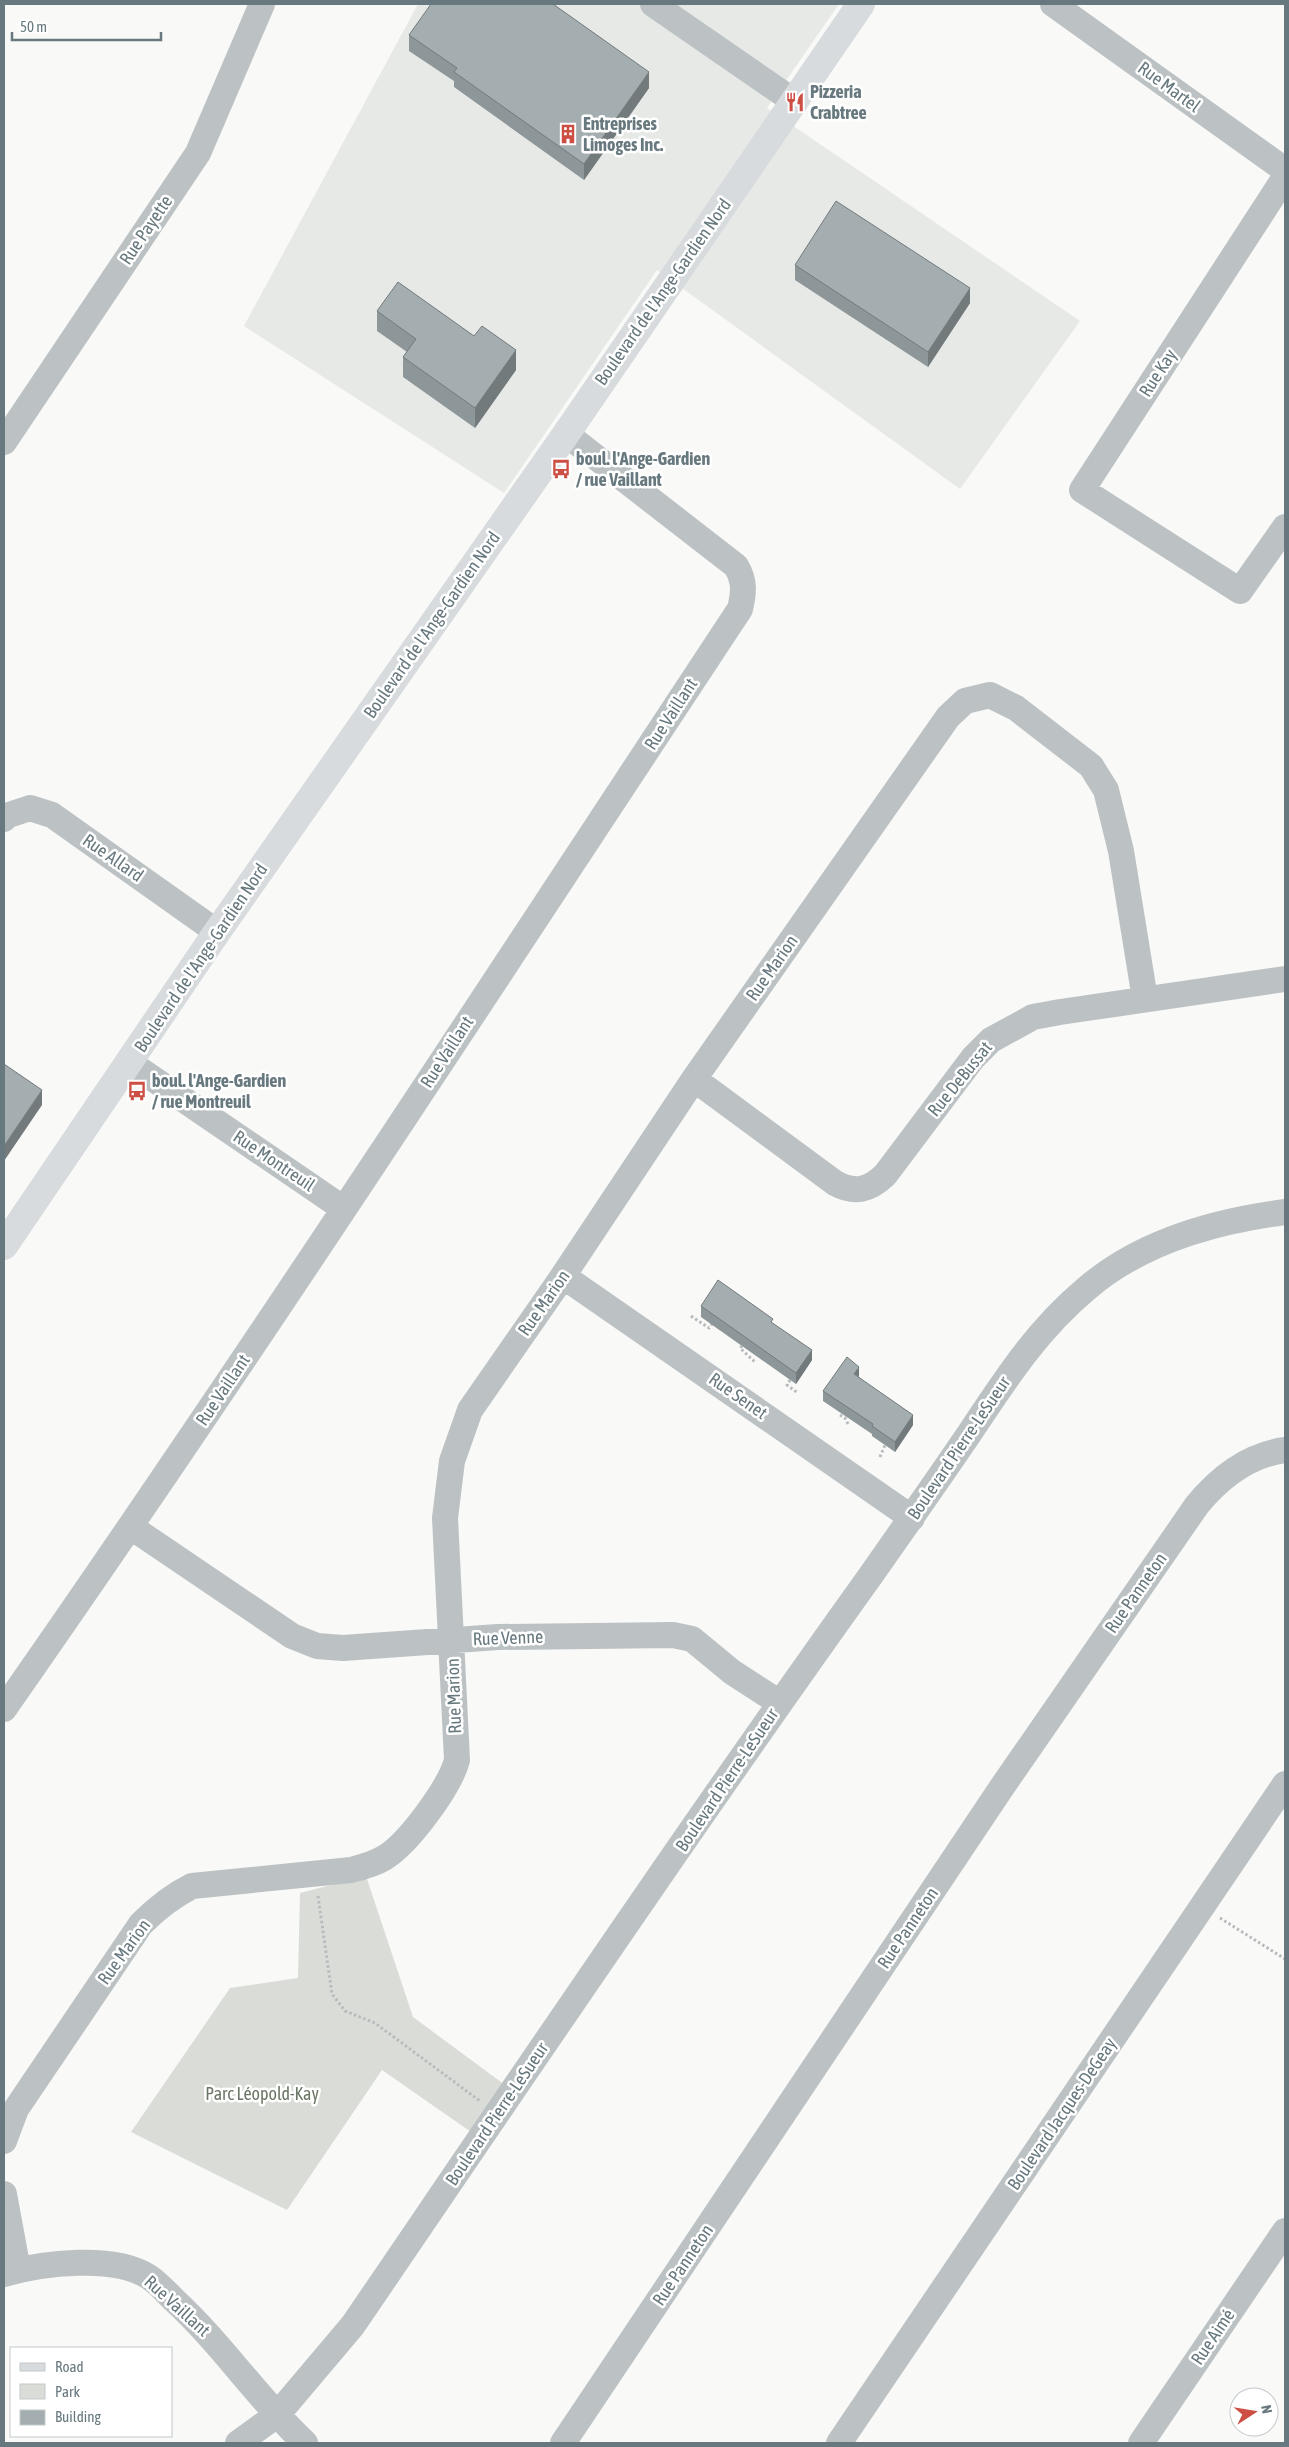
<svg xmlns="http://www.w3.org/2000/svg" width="1289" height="2447" viewBox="0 0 1289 2447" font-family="'Asap Condensed',sans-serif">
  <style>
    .built { fill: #e7e9e7 }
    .green { fill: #daddd7 }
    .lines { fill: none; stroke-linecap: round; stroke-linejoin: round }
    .path { stroke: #b7bbbd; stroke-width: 3; stroke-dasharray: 2.5 2.5; stroke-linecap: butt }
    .minor { stroke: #bcc2c4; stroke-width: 26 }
    .major { stroke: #d7dbdd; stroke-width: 28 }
    .wall { fill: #8d9698 }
    .shaded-wall { fill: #737a7c }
    .building { fill: #a4aeb1; stroke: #737a7c }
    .labels { text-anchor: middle; stroke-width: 5; stroke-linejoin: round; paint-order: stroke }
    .street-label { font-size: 18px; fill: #67787e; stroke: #fff }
    .poi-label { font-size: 18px; font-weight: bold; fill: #67787e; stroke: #fff; text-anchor: start }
    .park-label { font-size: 18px; fill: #6b7766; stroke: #fff }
  </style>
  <rect width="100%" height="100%" fill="#f9f9f7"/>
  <!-- built -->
  <path class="built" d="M418 4H839L767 108 1080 321 960 489 657 270 504 493 244 326Z"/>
  <!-- green -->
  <path class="green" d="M366 1876 413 2017 505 2085 471 2132 382 2070 287 2210 131 2132 230 1988 298 1978 300 1893Z"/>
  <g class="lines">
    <!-- path -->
    <path class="path" d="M691 1316 709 1328 712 1324
      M742 1346 740 1348 756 1363
      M790 1380 787 1385 798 1393
      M840 1415 845 1418 849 1426
      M880 1457 885 1445
      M318 1896 332 1994 345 2011 375 2023 480 2101
      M1220 1918 1285 1959"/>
    <!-- minor -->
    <path class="minor" d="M653 4 795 102
      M1053 4 1285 170
      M1285 177 1082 490 1240 591 1285 527
      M4 442 198 153 262 4
      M4 819 6 816 30 808 52 815 217 932
      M130 1063 344 1209
      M694 1079 835 1183C855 1194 869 1190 885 1175L973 1058 991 1040 1033 1017 1060 1012 1285 979
      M563 1276 912 1518
      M131 1527 292 1636 317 1646 343 1648 498 1637 673 1635 692 1639 732 1672 780 1703
      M4 1709C257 1347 497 977 740 609 744 592 745 581 736 566L566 434
      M4 2141 16 2109 141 1924C157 1908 172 1896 192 1886L351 1870C363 1867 374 1864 384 1858 408 1844 450 1787 457 1760L445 1518 452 1461 470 1410 563 1276 694 1079 948 717 965 701 990 695 1016 708 1091 766 1106 790 1121 851 1145 999
      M4 2194 18 2270
      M4 2274C42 2263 114 2254 149 2277 158 2283 166 2292 174 2300 222 2344 258 2399 305 2443
      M238 2443 277 2415 353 2325C524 2074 694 1822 871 1575 904 1528 937 1481 969 1434 1005 1380 1036 1331 1086 1289 1140 1242 1215 1221 1285 1212
      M563 2443 1002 1787 1197 1505C1220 1477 1248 1455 1285 1450
      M839 2443 1285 1784
      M1141 2443 1285 2231"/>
    <!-- major -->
    <path class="major" d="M4 1246 217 932 566 434 861 4"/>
  </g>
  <!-- wall -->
  <path class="wall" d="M409 35 649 88 584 180 454 87V81L409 51Z
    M795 265 970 303 928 367 795 280Z
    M377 311 516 370 475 428 403 377V357L407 352 377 331Z
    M701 1306 773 1324 812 1360 796 1384 701 1317Z
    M859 1377 913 1425 895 1452 872 1436V1434L823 1401V1391Z"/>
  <!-- shaded-wall -->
  <path class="shaded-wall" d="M649 72V88L584 180V164Z
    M970 288V303L928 367V352Z
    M516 350V370L475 428V408Z
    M42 1090V1105L4 1161V1146Z
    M812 1350V1360L796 1384V1373Z
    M859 1367V1377L854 1374Z
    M913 1415V1425L895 1452V1442Z"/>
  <!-- building -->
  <path class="building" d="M431 4H553L649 72 584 164 454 72 457 68 409 35Z
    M836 201 970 288 928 352 795 265Z
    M398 282 474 336 482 326 516 350 475 408 403 357 416 339 377 311Z
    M4 1064 42 1090 4 1146Z
    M718 1280 773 1319 771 1322 812 1350 796 1373 701 1306Z
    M847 1357 859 1367 854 1374 913 1415 895 1442 872 1426 873 1424 823 1391Z"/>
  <!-- icons -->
  <defs>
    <symbol id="restaurant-bare" viewBox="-9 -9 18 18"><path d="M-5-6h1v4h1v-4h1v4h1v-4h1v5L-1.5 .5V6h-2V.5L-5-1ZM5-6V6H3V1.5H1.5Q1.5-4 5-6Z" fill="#cd4e43" stroke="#fff" stroke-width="2.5" paint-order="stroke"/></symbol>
    <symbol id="building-bare" viewBox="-9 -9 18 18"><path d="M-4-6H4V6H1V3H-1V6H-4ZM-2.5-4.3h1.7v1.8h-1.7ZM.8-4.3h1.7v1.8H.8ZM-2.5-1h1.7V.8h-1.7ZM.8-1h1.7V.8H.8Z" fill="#cd4e43" stroke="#fff" stroke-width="2.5" paint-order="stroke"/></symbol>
    <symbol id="bus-bare" viewBox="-9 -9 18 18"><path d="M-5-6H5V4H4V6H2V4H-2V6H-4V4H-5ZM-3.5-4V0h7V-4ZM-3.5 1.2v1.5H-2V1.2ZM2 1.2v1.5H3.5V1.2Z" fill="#cd4e43" stroke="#fff" stroke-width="2.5" paint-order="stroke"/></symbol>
  </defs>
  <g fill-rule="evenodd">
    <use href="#restaurant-bare" x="781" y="88" width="28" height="28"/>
    <use href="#building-bare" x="554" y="120" width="28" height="28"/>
    <use href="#bus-bare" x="547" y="455" width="28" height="28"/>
    <use href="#bus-bare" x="123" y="1077" width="28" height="28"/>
  </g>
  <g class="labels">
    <!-- street labels -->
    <g class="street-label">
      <text transform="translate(1169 87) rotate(36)" y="6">Rue Martel</text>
      <text transform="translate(146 230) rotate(-56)" y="6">Rue Payette</text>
      <text transform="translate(663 292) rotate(-55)" y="6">Boulevard de l'Ange-Gardien Nord</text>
      <text transform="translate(1158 373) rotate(-57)" y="6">Rue Kay</text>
      <text transform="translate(432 625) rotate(-55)" y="6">Boulevard de l'Ange-Gardien Nord</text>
      <text transform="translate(671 714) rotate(-57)" y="6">Rue Vaillant</text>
      <text transform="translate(113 858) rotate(35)" y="6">Rue Allard</text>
      <text transform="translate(201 958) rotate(-56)" y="6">Boulevard de l'Ange-Gardien Nord</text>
      <text transform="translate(772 968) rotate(-55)" y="6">Rue Marion</text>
      <text transform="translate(447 1052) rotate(-57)" y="6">Rue Vaillant</text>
      <text transform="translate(960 1079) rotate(-51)" y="6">Rue DeBussat</text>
      <text transform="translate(274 1161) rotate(34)" y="6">Rue Montreuil</text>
      <text transform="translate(544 1303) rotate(-55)" y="6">Rue Marion</text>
      <text transform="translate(223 1390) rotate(-56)" y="6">Rue Vaillant</text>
      <text transform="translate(738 1396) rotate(35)" y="6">Rue Senet</text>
      <text transform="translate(959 1448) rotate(-56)" y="6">Boulevard Pierre-LeSueur</text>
      <text transform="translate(1136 1593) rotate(-55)" y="6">Rue Panneton</text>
      <text transform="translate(508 1638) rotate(-2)" y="6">Rue Venne</text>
      <text transform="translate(454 1696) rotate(-92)" y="6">Rue Marion</text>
      <text transform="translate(727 1780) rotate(-56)" y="6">Boulevard Pierre-LeSueur</text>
      <text transform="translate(908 1928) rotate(-56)" y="6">Rue Panneton</text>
      <text transform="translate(124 1952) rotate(-54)" y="6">Rue Marion</text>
      <text transform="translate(497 2114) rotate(-56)" y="6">Boulevard Pierre-LeSueur</text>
      <text transform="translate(1062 2114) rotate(-56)" y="6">Boulevard Jacques-DeGeay</text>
      <text transform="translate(683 2265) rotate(-56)" y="6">Rue Panneton</text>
      <text transform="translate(177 2306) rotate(42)" y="6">Rue Vaillant</text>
      <text transform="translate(1213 2337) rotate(-56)" y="6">Rue Aimé</text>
    </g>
    <!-- poi labels -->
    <g class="poi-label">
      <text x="810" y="98">Pizzeria<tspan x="810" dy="21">Crabtree</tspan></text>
      <text x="583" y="130">Entreprises<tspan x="583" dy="21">Limoges Inc.</tspan></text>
      <text x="576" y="465">boul. l'Ange-Gardien<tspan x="576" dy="21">/ rue Vaillant</tspan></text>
      <text x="152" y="1087">boul. l'Ange-Gardien<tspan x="152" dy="21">/ rue Montreuil</tspan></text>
    </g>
    <!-- park labels -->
    <g class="park-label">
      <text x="262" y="2100">Parc Léopold-Kay</text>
    </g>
  </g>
  <!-- border -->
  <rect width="1289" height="2447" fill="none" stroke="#67787e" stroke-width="10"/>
  <!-- legend -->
  <rect x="10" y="2347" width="162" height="90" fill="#ffffff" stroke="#c2c9cb"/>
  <rect x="20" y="2363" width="25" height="8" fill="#d7dbdd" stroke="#c2c9cb"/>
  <text x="55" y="2372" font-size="15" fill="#67787e">Road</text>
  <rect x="20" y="2384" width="25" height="15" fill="#daddd7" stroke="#c2c9cb"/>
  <text x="55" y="2397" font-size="15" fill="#67787e">Park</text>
  <rect x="20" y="2410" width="25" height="15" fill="#a4aeb1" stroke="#c2c9cb"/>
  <text x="55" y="2422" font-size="15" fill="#67787e">Building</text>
  <!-- north arrow -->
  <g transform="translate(1254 2412) rotate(78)"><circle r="24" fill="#ffffff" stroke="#c2c9cb"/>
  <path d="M0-4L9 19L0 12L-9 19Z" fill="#cd4e43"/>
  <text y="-8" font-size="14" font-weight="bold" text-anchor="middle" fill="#67787e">N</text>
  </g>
  <!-- scale -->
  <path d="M12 32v8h149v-8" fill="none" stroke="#67787e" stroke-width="2.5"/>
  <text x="20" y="32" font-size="15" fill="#67787e" stroke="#ffffff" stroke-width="4" paint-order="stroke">50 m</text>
</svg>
